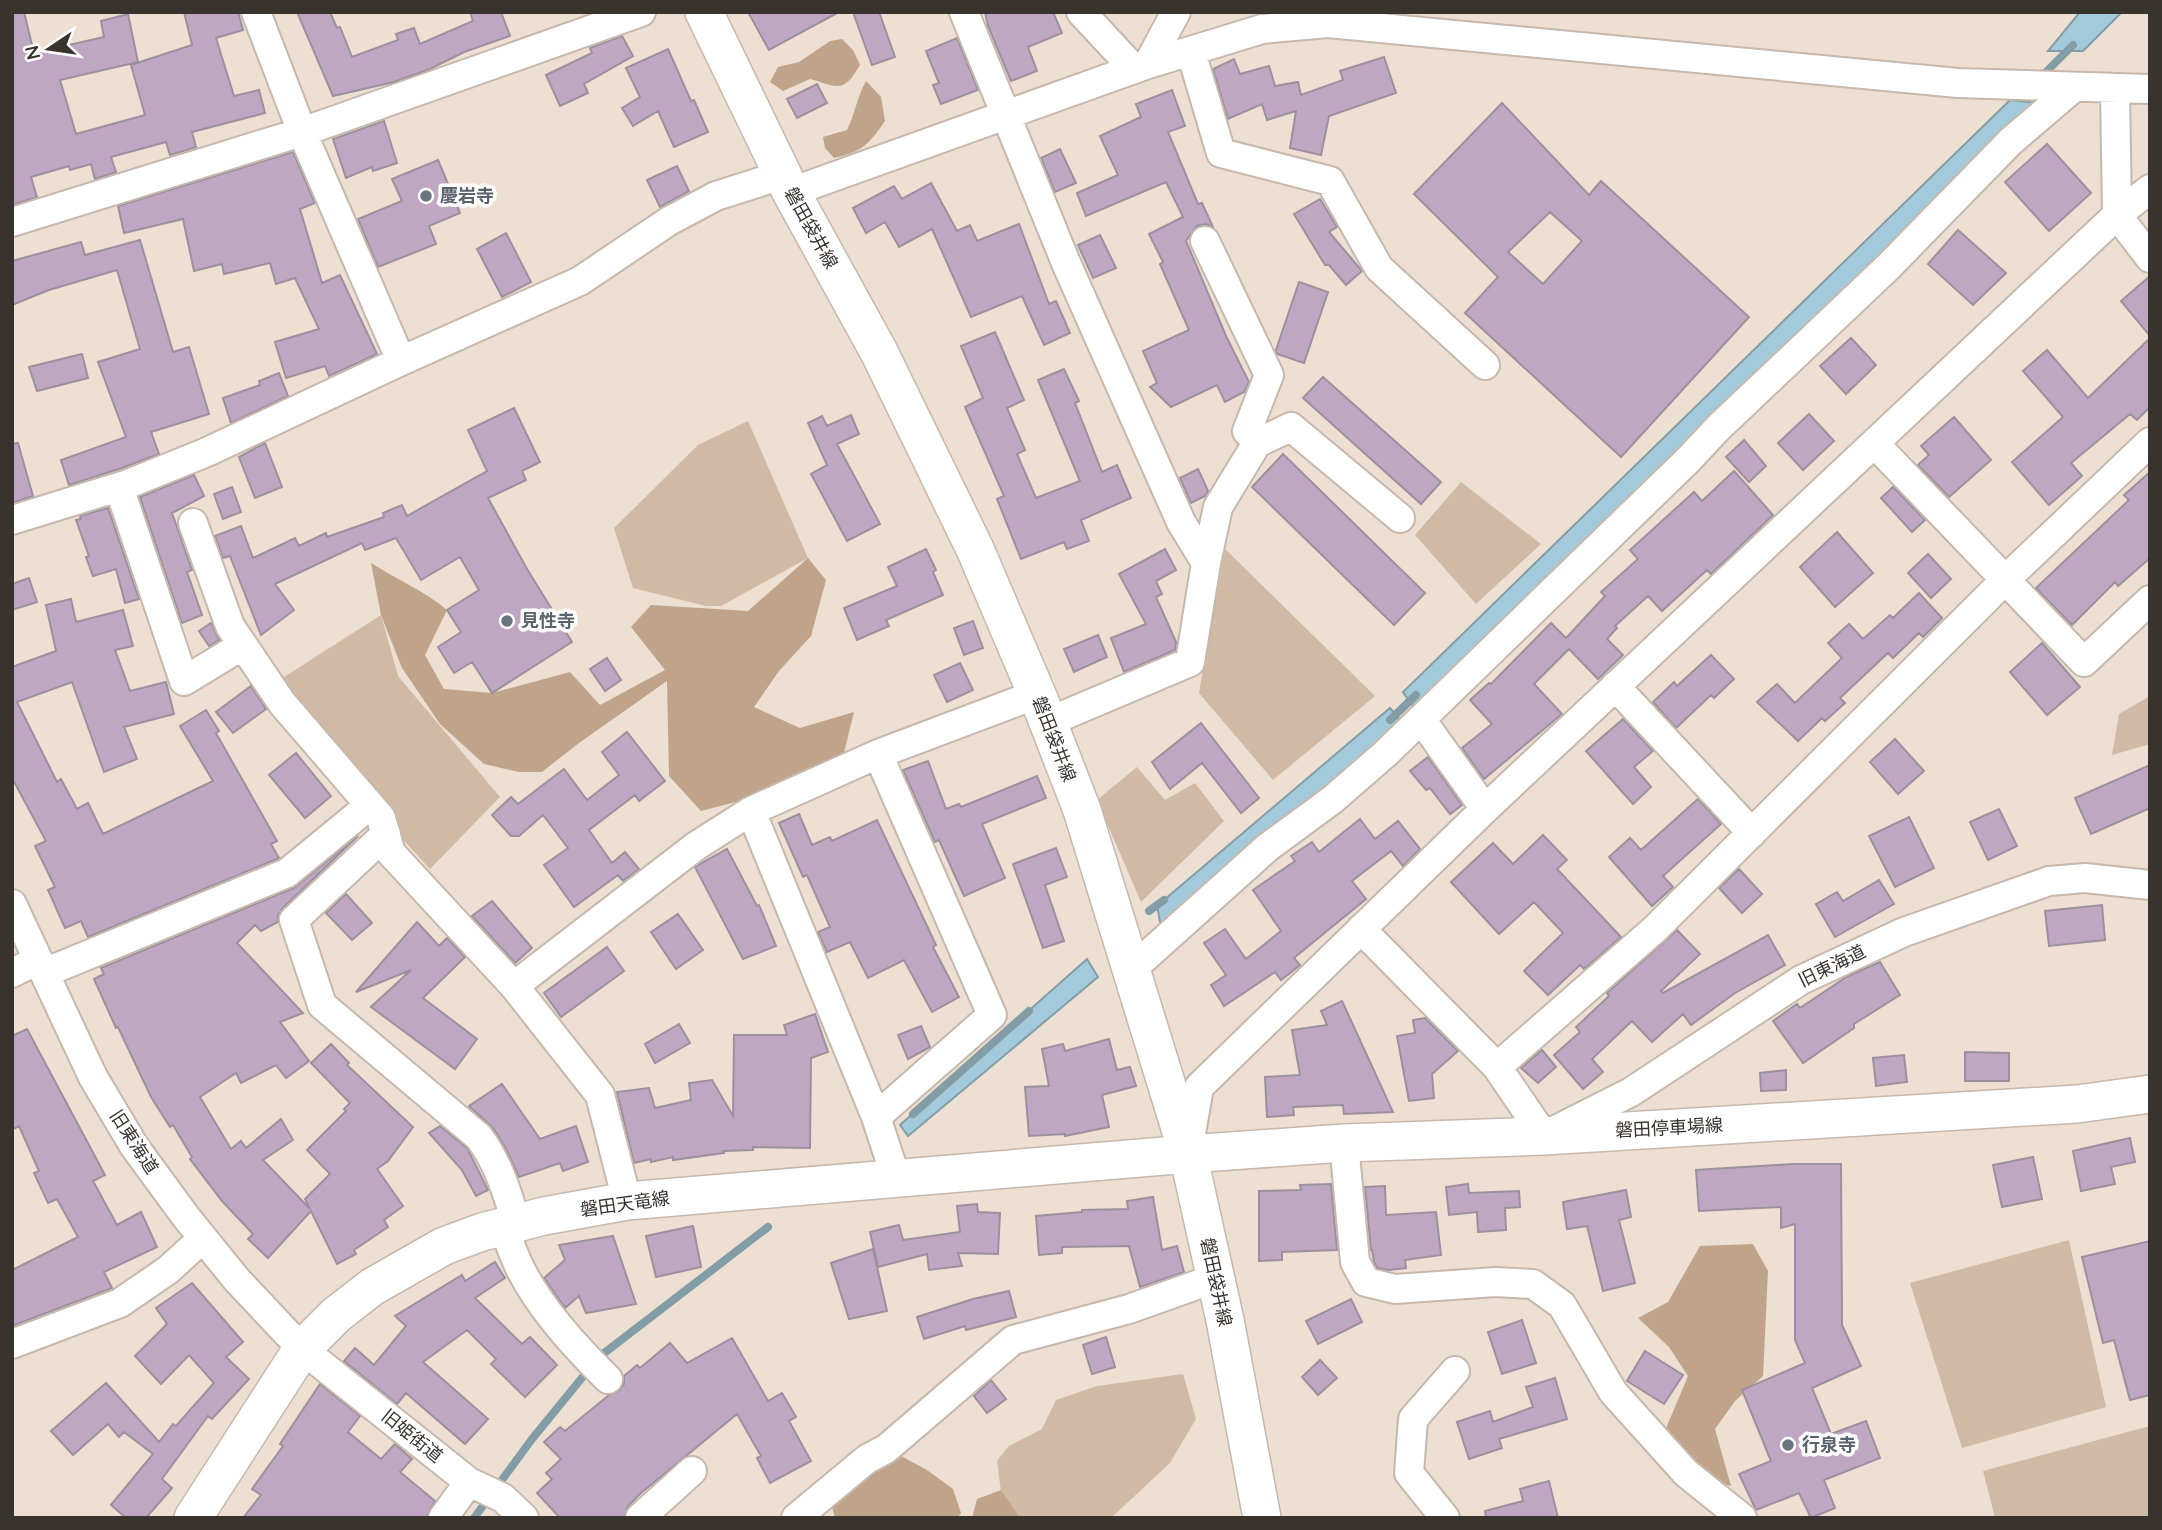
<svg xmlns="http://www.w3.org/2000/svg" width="2162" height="1530" viewBox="0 0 2162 1530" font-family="Quicksand,'Noto Sans JP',sans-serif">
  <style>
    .green { fill: #d0baa5 }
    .forest { fill: #bfa38a }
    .water { fill: #a3cada; stroke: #839da6; stroke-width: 2 }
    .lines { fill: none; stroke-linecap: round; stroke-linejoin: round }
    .stream { stroke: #839da6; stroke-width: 8 }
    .building { fill: #bfa7c3; stroke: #9b909d; stroke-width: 2; fill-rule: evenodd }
    .minor-casing { stroke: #c6b8ac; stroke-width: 32 }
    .major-casing { stroke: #c6b8ac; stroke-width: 40 }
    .minor { stroke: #fff; stroke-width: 28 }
    .major { stroke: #fff; stroke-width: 37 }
    .worship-dot { fill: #6b7280; stroke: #fff; stroke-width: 2.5 }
    .labels { text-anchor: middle; stroke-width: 7; stroke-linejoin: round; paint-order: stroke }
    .worship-label { font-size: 18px; font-weight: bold; fill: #5b616d; stroke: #fff; text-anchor: start }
    .street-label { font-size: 18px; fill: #39332e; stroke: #fff }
  </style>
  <rect width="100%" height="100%" fill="#eddfd2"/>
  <!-- green -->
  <path class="green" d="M748 421 808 558 721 606H706L633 588 614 528 698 445Z
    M1461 482 1541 544 1476 604 1415 535Z
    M1223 547 1375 696 1273 780 1199 693Z
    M381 615 398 676 500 797 430 869 329 758 270 686Z
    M2150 696V744L2112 755 2119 714Z
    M1137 767 1165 800 1195 783 1224 821 1141 902 1097 800Z
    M2069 1240 2106 1407 1962 1448 1910 1283Z
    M1183 1374 1196 1419 1170 1463 1111 1518H1010L1003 1507 997 1461 1009 1446 1042 1429 1056 1400 1097 1386Z
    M2150 1426V1518H1995L1983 1471Z"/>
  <!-- forest -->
  <path class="forest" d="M842 39 853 50 860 65C843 94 838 87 810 79L783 91 770 82 778 67 799 62 830 41Z
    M866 81 881 97 885 121C869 144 862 152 834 158L825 148 823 137 847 130C855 114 857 97 866 81Z
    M808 558 826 580 811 636 779 671 754 707 800 728 854 712 843 757 751 798 701 811 669 776 667 681 579 743 542 772H519L484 764 440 724 402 668 381 615 371 563C396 579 425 591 447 610L425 655 444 689 492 693 570 672 600 705 665 670 631 627 651 605 748 611Z
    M1753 1244 1768 1271 1763 1376 1735 1401 1715 1429 1731 1486 1698 1477 1664 1433 1688 1376 1669 1347 1638 1318 1668 1302 1700 1246Z
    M899 1455 927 1470 953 1489 961 1513 957 1518H835L828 1492Z
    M1001 1490 1020 1518H972L977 1499Z"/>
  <!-- water -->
  <path class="water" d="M2080 12H2122L2083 51H2048Z
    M2010 100 2038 103 1417 712 1403 692Z
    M1390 708 1409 731 1162 932 1157 906Z
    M1087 959 1098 977 908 1136 900 1125Z"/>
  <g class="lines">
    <!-- stream -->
    <path class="stream" d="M2040 78 2073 45
      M1390 720 1416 695
      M1149 911 1164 900
      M913 1114 1029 1011
      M474 1518 532 1439 599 1357 768 1227"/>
  </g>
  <!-- building -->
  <path class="building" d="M12 12H24L34 53 104 37 101 21 128 14 138 62 60 80 76 134 145 115 131 65 192 45 184 12H238L243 30 216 38 234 96 259 90 265 113 192 132 196 147 170 155 166 142 111 157 116 172 95 179 91 164 70 170 69 166 31 177 37 197 12 205Z
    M297 12H330L337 28 340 27 352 57 398 40 396 34 414 28 420 44 473 21 470 12H501L510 36 464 52 430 69 394 82 333 96Z
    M748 12H839L769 50Z
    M853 12H879L895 57 872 65Z
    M985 12H1053L1062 33 1028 47 1037 71 1011 81 988 26Z
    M622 36 633 56 584 84 588 93 560 106 546 75 592 53 590 48Z
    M957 38 978 90 941 104 933 85 939 83 926 51Z
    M668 49 691 101 694 100 708 132 674 147 658 111 633 126 622 108 640 97 626 68Z
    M1384 57 1396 93 1329 116 1321 155 1290 148 1296 111 1267 120 1262 104 1228 119 1213 69 1234 59 1240 74 1269 66 1275 86 1298 82 1301 95 1343 80 1340 71Z
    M817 84 827 103 797 118 787 99Z
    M1172 90 1185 126 1168 132 1198 204 1202 203 1213 227 1206 224 1197 226 1186 241 1226 336 1249 382 1244 392 1225 402 1217 385 1171 407 1150 387 1157 383 1143 351 1189 330 1160 264 1163 262 1149 234 1183 217 1166 182 1086 216 1077 193 1118 175 1100 136 1141 117 1136 104Z
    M1502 103 1589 195 1601 181 1749 317 1621 457 1465 313 1498 277 1414 194ZM1550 212 1582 241 1543 284 1508 252Z
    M384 121 397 163 373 171 372 167 346 178 333 139Z
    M2047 144 2091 193 2049 231 2005 182Z
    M1060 149 1076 183 1055 192 1041 158Z
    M293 152 315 203 300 209 322 283 340 275 377 354 329 376 325 366 286 378 275 342 319 329 295 278 276 284 270 263 224 274 222 264 194 271 183 219 124 233 118 206Z
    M438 160 460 213 429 226 436 244 378 267 358 219 402 201 392 179Z
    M677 166 689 191 660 207 647 180Z
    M931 183 957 231 970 225 977 241 1019 224 1049 304 1056 301 1070 333 1044 345 1022 296 971 317 932 229 899 247 885 222 866 233 853 208 894 186 902 199Z
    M1320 199 1337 227 1329 232 1362 271 1346 285 1329 265H1325L1294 214Z
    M1958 230 2006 273 1973 305 1928 264Z
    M506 233 531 282 502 297 477 249Z
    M1100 235 1116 268 1093 278 1078 245Z
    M140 240 173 352 189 347 209 414 151 432 159 454 122 468 69 485 61 460 126 437 98 362 140 349 117 270 49 290 12 305V261L81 242 85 255Z
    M2150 276V336L2121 301Z
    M1299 282 1328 292 1304 363 1277 354 1276 350Z
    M995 332 1024 400 1007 408 1025 450 1017 454 1036 498 1080 481 1038 380 1064 369 1079 401 1075 403 1102 472 1117 465 1131 498 1081 520 1089 541 1067 549 1064 542 1021 559 997 499 1004 496 965 407 983 398 961 346Z
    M1851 338 1876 365 1846 394 1820 366Z
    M2150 338V407L2137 420 2130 414 2071 463 2082 476 2049 505 2012 462 2063 417 2023 371 2047 350 2088 398Z
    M82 354 88 378 37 391 29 367Z
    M279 373 288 396 231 423 223 398 260 385 259 381Z
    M1323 377 1441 482 1421 504 1303 398Z
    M514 408 540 462 522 471 526 480 488 498 527 569 572 642 492 693 472 662 454 673 438 647 461 632 447 610 479 590 460 557 421 580 396 538 365 550 362 543 275 584 294 610 261 635 230 556 223 558 215 536 241 526 253 558 295 538 299 546 326 533 327 537 384 517 383 513 402 505 407 516 487 471 468 430Z
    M1809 414 1834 441 1803 470 1778 443Z
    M851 415 859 434 837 444 880 524 847 541 811 474 827 465 808 423 822 416 827 426Z
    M1954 417 1991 460 1949 497 1918 465 1929 455 1921 446Z
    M1744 440 1766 466 1749 482 1726 457Z
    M18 443 33 496 12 503V444Z
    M265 443 282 487 255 498 239 457Z
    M1283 454 1425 593 1394 625 1252 487Z
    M1198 469 1208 491 1205 496 1191 503 1180 478Z
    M1734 471 1773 515 1711 574 1707 570 1662 611 1648 596 1615 626 1617 628 1607 639 1623 655 1598 679 1569 649 1534 684 1562 714 1484 779 1462 748 1492 724 1470 700 1489 683 1491 684 1551 623 1566 638 1605 596 1601 592 1638 559 1630 550 1694 492 1702 501Z
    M2150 472V558L2118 586 2115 582 2072 625 2036 588 2129 500 2124 495Z
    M194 475 204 496 172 513 192 570 187 572 202 615 182 623 140 497Z
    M232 487 241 512 223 519 214 494Z
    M1893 487 1925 520 1912 532 1881 498Z
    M108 508 139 599 125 603 116 569 93 576 86 557 89 556 76 520 81 519 80 516Z
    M1837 532 1873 573 1835 607 1800 567Z
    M926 549 936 570 933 572 943 595 886 620 889 626 857 640 844 608 897 586 888 567Z
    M1165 549 1176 570 1156 581 1162 594 1156 597 1176 642 1175 650 1124 672 1111 638 1146 624 1119 574Z
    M1928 554 1951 579 1931 598 1908 573Z
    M29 578 37 602 12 610V584Z
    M1919 593 1942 618 1923 637 1919 633 1893 658 1888 653 1840 698 1845 703 1825 721 1822 718 1798 741 1757 702 1777 684 1795 703 1842 658 1828 643 1849 624 1863 639 1890 615 1893 618Z
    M71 599 76 622 123 610 133 646 115 650 130 691 166 682 174 714 124 727 137 759 104 772 72 682 17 702 57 782 61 779 77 809 88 803 103 834 213 781 180 726 206 710 219 731 216 733 277 841 271 844 279 858 88 937 81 921 65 928 48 890 55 887 35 846 46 841 12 778V667L56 651 46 605Z
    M973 621 983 648 964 655 954 628Z
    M211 623 219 640 209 646 199 631Z
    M1098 635 1107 657 1074 672 1064 649Z
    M2042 643 2080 687 2047 715 2010 672Z
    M1711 655 1734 679 1714 698 1711 695 1676 728 1653 702 1674 682 1677 686Z
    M607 658 621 680 605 691 590 669Z
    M960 663 973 690 947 702 934 675Z
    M251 686 266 709 233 733 216 712Z
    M1623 719 1653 751 1634 767 1651 787 1633 804 1586 751Z
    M1201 723 1259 798 1241 813 1202 763 1170 789 1152 762Z
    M627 732 665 781 639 801 635 795 589 830 612 863 625 852 639 869 623 881 618 875 574 907 544 865 568 848 543 815 519 836H511L492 815 511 797 518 804 564 769 587 800 619 775 602 752Z
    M1895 739 1924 771 1898 794 1870 762Z
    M296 753 331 796 305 818 269 775Z
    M1428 757 1462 805 1450 814 1430 788 1426 790 1410 771Z
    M928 761 946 809 959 804 961 807 1037 776 1046 798 982 824 1005 878 964 896 939 840 935 842 903 770Z
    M2150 765V808L2091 834 2075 798Z
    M1698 799 1721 824 1663 876 1673 887 1652 906 1609 857 1630 838 1641 850Z
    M1999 809 2017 846 1988 860 1970 822Z
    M799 814 812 845 830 837 832 841 877 820 936 945 933 947 959 997 932 1012 904 960 868 978 850 942 827 952 818 932 830 927 807 875 803 877 779 823Z
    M1909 817 1934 868 1895 887 1869 836Z
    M1360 819 1375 839 1398 821 1420 849 1403 866 1391 851 1352 881 1366 899 1294 958 1300 965 1281 980 1275 972 1224 1006 1211 985 1226 975 1204 943 1225 929 1246 959 1281 931 1253 890 1295 861 1291 856 1312 842 1319 852Z
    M1543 835 1567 860 1557 869 1621 937 1584 969 1580 965 1548 995 1524 971 1563 933 1534 902 1499 934 1451 882 1493 843 1513 864Z
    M358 836 283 908 278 915V922L261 931 255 925 237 943 303 1013 280 1022 309 1061 286 1078 276 1065 241 1083 236 1073 200 1097 231 1149 241 1141 246 1148 281 1119 293 1140 263 1160 310 1209 305 1199 330 1174 307 1150 346 1111 344 1109 350 1103 311 1063 331 1044 349 1063 347 1065 413 1127 388 1161 377 1169 403 1206 384 1220 388 1227 354 1250 356 1254 337 1264 311 1211 268 1258 248 1239 253 1234 222 1201 190 1159 192 1157 173 1125 170 1127 151 1097 118 1027 116 1028 94 979 104 974 101 968 294 888Z
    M1056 848 1067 877 1045 885 1064 941 1043 948 1013 864Z
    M727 849 757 906 759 905 776 946 743 959 695 867Z
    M1739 869 1762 894 1742 913 1719 888Z
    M1879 880 1894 904 1835 937 1816 904 1837 892 1843 901Z
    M346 894 372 923 352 940 326 913Z
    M492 901 532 948 515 963 472 916Z
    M2102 905 2105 940 2049 946 2045 911Z
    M678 914 703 950 676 969 651 932Z
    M417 922 439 946 447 938 465 957 423 998 477 1039 455 1069 371 1007 411 970 356 992Z
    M1677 930 1700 954 1661 991 1663 993 1768 935 1785 965 1735 993 1691 1025 1683 1014 1652 1042 1632 1021 1592 1059 1603 1072 1583 1089 1554 1055 1580 1032 1576 1027 1609 996 1607 993Z
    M607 947 624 971 561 1017 544 993Z
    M1880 962 1900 995 1854 1024V1028L1803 1063 1773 1021 1797 1004 1800 1008 1848 976Z
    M1342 1001 1393 1112 1344 1114 1343 1105 1293 1107 1294 1115 1267 1117 1265 1077 1300 1075 1292 1030 1327 1025 1321 1011Z
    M815 1014 828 1052 811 1058 810 1148 753 1147V1150L723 1151 724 1153 673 1160V1157L651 1162V1159L634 1163 617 1092 649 1088 655 1108 691 1100 689 1083 712 1080 733 1116 734 1035H787L784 1025Z
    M1425 1018 1458 1051 1432 1074 1434 1098 1409 1101 1397 1036 1415 1033 1413 1020Z
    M679 1024 690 1043 655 1063 645 1044Z
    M921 1026 930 1047 908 1059 898 1035Z
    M27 1029 105 1175 93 1181 117 1225 141 1212 157 1247 104 1272 112 1288 12 1326V1270L78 1237 57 1199 48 1203 34 1173 39 1171 19 1126 12 1130V1036Z
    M1109 1039 1117 1070 1130 1067 1136 1086 1102 1095 1109 1127 1065 1136V1134L1029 1136 1025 1087 1049 1086 1042 1049 1063 1044 1065 1051Z
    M1542 1050 1556 1067 1538 1083 1521 1068Z
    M1965 1052 2009 1053V1081H1965Z
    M1904 1055 1907 1082 1876 1086 1873 1058Z
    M1786 1070V1090L1761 1091 1760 1073Z
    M502 1084 540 1139 576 1126 588 1162 563 1171 560 1163 519 1177 506 1149 493 1128 469 1106Z
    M440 1126 467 1148 488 1190 476 1196 462 1170 429 1133Z
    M2130 1138 2135 1162 2111 1167 2115 1184 2081 1191 2073 1151Z
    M2033 1157 2042 1199 2002 1207 1993 1165Z
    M1793 1164H1841L1842 1325 1861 1366 1812 1388 1831 1434 1866 1421 1880 1458 1824 1480 1835 1508 1811 1518 1799 1493 1756 1510 1739 1474 1771 1461 1742 1390 1805 1363 1795 1340V1224L1781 1228V1207L1699 1211 1696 1170Z
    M1331 1184 1337 1250 1282 1252V1260L1259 1261V1191L1301 1190 1300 1185Z
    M1468 1184 1469 1193 1519 1191 1520 1207 1505 1208 1506 1230 1478 1232 1477 1212 1449 1215 1446 1187Z
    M1385 1186 1386 1215 1436 1212 1441 1255 1405 1260 1406 1268 1388 1270 1377 1268 1374 1262 1372 1250H1371L1365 1187Z
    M1626 1190 1631 1217 1619 1220 1635 1283 1603 1291 1587 1226 1567 1229 1563 1202Z
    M1153 1197 1162 1250 1177 1246 1184 1272 1140 1287 1129 1246 1062 1247V1253L1039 1255 1036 1216 1082 1212V1210L1128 1209 1127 1201Z
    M977 1204 978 1212 1000 1213 998 1254 958 1253 962 1266 929 1270 927 1254 878 1267 870 1232 899 1225 903 1240 960 1232 957 1206Z
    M693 1226 701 1267 656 1277 646 1236Z
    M613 1236 636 1304 586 1313 579 1296 565 1308 544 1278 565 1260 559 1245Z
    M2150 1241V1395L2130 1400 2114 1340 2103 1343 2082 1257Z
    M873 1249 887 1311 849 1319 831 1263Z
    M495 1262 505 1278 475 1298 522 1344 530 1337 557 1365 525 1397 491 1364 496 1359 467 1330 423 1362 488 1419 465 1444 406 1393 397 1404 344 1361 355 1348 374 1365 406 1326 395 1316 462 1275 465 1281Z
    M192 1283 243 1342 226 1357 249 1379 212 1419 208 1416 162 1479 172 1488 146 1518H126L111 1505 153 1454 124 1432 119 1437 108 1424 73 1455 51 1431 106 1383 159 1442 173 1424 176 1426 214 1383 189 1355 161 1384 135 1356 167 1324 156 1308Z
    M1009 1291 1016 1317 966 1330 965 1326 924 1339 917 1317 973 1299Z
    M1351 1299 1362 1322 1318 1344 1306 1321Z
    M1522 1320 1536 1363 1502 1374 1488 1332Z
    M1106 1337 1115 1367 1092 1374 1083 1345Z
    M732 1338 768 1401 782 1393 796 1417 789 1421 811 1461 770 1483 757 1458 761 1456 737 1414 641 1493 628 1506 624 1518H560L537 1493 552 1479 546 1473 561 1459 544 1442 560 1427 565 1431 609 1395 619 1391 624 1384V1376L637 1365 640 1368 670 1343 687 1363Z
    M1645 1351 1683 1375 1664 1404 1627 1381Z
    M1320 1360 1337 1378 1318 1395 1302 1377Z
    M1555 1378 1567 1419 1499 1439 1502 1448 1469 1459 1457 1422 1490 1411 1493 1422 1533 1407 1526 1387Z
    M991 1380 1006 1399 987 1413 974 1396Z
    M320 1384 360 1416 348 1432 381 1459 395 1444 412 1459 400 1472 435 1501 426 1518H243L261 1495 252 1489 283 1446 280 1444Z
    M1549 1481 1558 1518H1486L1485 1511 1523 1501 1520 1489Z"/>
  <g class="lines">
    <defs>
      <path id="minor" d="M256 12 302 132 401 361
        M964 12 1066 263 1181 522 1206 563 1190 662 1048 722
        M1081 12 1134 69
        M1191 52 1221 153 1330 181 1379 268 1485 365
        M1148 64 1176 12
        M2115 89 2117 215 2150 258
        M791 192 1148 64 1262 29 1328 23 1958 83 2150 89
        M12 222 302 132 641 12
        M1205 241 1269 375 1247 431 1257 443 1218 507 1206 563
        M1257 443 1291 427 1400 518
        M1875 444 2084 662 2150 600
        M119 487 184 681 243 645
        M12 520 128 484 207 452 401 361 580 281 669 221 716 196 782 175
        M193 523 230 626 282 703 381 818 391 853 514 986 600 1095 627 1201
        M1615 686 1752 833
        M1421 719 1485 809
        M751 811 876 1117 896 1178
        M386 834 294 920 322 1005 479 1137C498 1163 507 1191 516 1223
        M12 904 93 1077 134 1146 186 1217 237 1280 302 1349 469 1482 503 1498 524 1518
        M1361 929 1497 1067 1544 1136 1631 1092 1801 980 1904 932 2049 881 2085 878 2150 885
        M1132 969 1268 847 1332 800 1385 754 1688 460 1718 428 1888 267 2010 142 2073 88
        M12 973 38 960
        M44 973 287 873 370 805
        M514 986 696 846 751 811 878 754 1037 694
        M1497 1067 1655 929 2004 581 2150 442
        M876 1117 992 1015 878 754
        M1344 1143 1355 1262 1366 1282 1395 1289 1495 1282 1533 1284 1562 1305 1613 1392 1686 1473 1742 1518
        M1188 1151 1199 1087 1485 809 2117 215 2150 189
        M503 1226C509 1241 514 1257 522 1272 543 1312 576 1348 608 1379
        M12 1344 120 1303 168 1270 203 1238
        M443 1518 469 1482
        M640 1518 692 1471
        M796 1518 867 1459 886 1449 1013 1340 1129 1309 1216 1278
        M1445 1518 1409 1473 1413 1419 1455 1371"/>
      <path id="major" d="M704 12 791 192 879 352 975 549 1039 699 1082 810 1188 1154 1225 1320 1262 1518
        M193 1518 302 1349 336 1315 372 1287 444 1246 482 1232 544 1216 627 1201 1188 1154 1344 1143 1544 1136 2077 1104 2150 1094"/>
    </defs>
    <!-- minor casing -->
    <use href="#minor" class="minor-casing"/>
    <!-- major casing -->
    <use href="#major" class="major-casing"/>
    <!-- minor -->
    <use href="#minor" class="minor"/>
    <!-- major -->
    <use href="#major" class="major"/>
  </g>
  <!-- markers -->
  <g class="worship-dot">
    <circle cx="426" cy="196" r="7"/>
    <circle cx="507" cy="621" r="7"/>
    <circle cx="1788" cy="1445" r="7"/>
  </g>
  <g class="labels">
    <!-- worship labels -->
    <g class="worship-label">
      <text x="440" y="202">慶岩寺</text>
      <text x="521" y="627">見性寺</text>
      <text x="1802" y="1451">行泉寺</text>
    </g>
    <!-- street labels -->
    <g class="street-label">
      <text transform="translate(811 228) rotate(61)" y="6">磐田袋井線</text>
      <text transform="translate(1054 739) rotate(69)" y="6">磐田袋井線</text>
      <text transform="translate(1832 966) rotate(-26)" y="6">旧東海道</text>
      <text transform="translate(1669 1128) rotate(-3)" y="6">磐田停車場線</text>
      <text transform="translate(134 1142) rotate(57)" y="6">旧東海道</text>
      <text transform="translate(625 1204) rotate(-8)" y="6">磐田天竜線</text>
      <text transform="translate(1216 1282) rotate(78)" y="6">磐田袋井線</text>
      <text transform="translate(412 1436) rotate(39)" y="6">旧姫街道</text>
    </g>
  </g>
  <!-- border -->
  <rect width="2162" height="1530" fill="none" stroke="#39332e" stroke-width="28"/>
  <!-- north arrow -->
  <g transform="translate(49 49) rotate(257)" stroke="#ffffff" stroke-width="5" paint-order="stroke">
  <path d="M0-5L12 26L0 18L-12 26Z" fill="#39332e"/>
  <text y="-10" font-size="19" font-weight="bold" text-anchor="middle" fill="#39332e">N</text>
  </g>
</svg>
